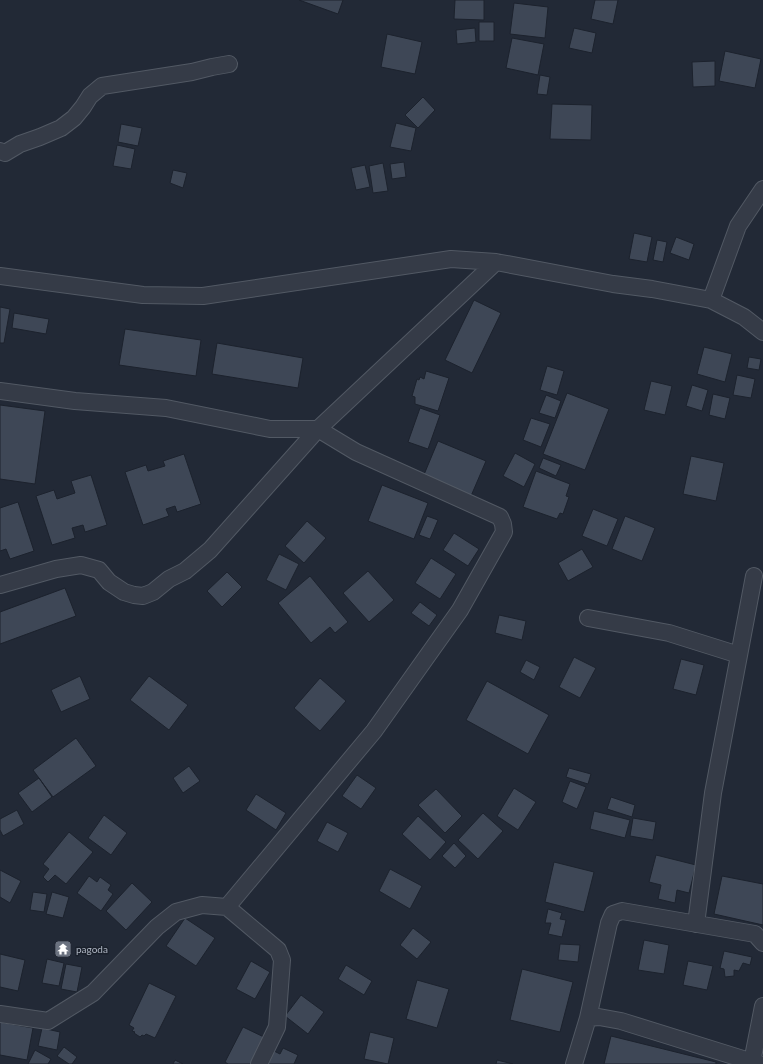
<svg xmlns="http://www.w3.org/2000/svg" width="763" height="1064" viewBox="0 0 763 1064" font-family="Lato,sans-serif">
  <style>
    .building { fill: #3e4756; stroke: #1c222d }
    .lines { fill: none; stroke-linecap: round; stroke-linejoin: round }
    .minor-casing { stroke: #525964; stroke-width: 18 }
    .minor { stroke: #353b47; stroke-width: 16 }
    .labels { text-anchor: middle; stroke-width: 3; stroke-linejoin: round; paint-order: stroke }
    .poi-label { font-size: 10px; fill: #afb6c3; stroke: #1a202b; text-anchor: start }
  </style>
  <rect width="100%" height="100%" fill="#222936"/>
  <!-- building -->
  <path class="building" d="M299 0H343L338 14Z
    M455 0H484V20L454 19Z
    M595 0H618L613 24 591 19Z
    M514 3 548 7 545 38 510 34Z
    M479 22H494V41H479Z
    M475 28 476 42 457 44 456 30Z
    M574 28 596 33 592 53 569 48Z
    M387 34 422 42 415 74 381 67Z
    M512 38 544 44 538 75 506 68Z
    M725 51 761 59 755 88 719 81Z
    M715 61V86L693 87 692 62Z
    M540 75 550 77 547 95 537 94Z
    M423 97 435 110 418 128 405 115Z
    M552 104 592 105 591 140 550 139Z
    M396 123 416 128 411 151 390 147Z
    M121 124 142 128 138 146 118 142Z
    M117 145 135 149 131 169 113 166Z
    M404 162 406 177 392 179 390 164Z
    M383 163 388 191 373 193 369 166Z
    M365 165 370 187 356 190 351 168Z
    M173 170 187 173 183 188 170 183Z
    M634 233 652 237 647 262 629 259Z
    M676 237 694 244 689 260 670 253Z
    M657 240 667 242 663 262 653 260Z
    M474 300 501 313 472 373 445 360Z
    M0 307 10 309 4 343H0Z
    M14 313 49 319 46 334 12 328Z
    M125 329 201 340 196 376 119 365Z
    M217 343 303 358 298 388 212 374Z
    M704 347 732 354 725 382 697 374Z
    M749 357 761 359 759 370 747 368Z
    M547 366 564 371 557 395 540 390Z
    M426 371 449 378 438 411 415 404V397L412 396 417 379 419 380 420 377 424 379Z
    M737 375 755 379 751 398 733 395Z
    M651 381 672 386 665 415 644 410Z
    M692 385 708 390 702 411 686 406Z
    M567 393 609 409 585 470 543 454Z
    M713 394 730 398 725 419 709 415Z
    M546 395 561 401 555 418 539 413Z
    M0 405 45 411 35 484 0 479Z
    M420 408 440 415 428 449 408 442Z
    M531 418 550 424 541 447 523 440Z
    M438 441 486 461 471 496 423 477Z
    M515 453 535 464 524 487 503 476Z
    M184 454 201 504 177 512 175 506 166 509 169 516 143 525 125 472 146 465 148 471 165 466 163 461Z
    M691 456 724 463 716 501 683 494Z
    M543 458 561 465 556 476 539 468Z
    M536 471 570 484 566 496 569 497 563 514 560 513 557 519 523 507Z
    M91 475 107 525 85 532 83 525 72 528 75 538 52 545 36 496 54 490 57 499 75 493 71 481Z
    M382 485 428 503 414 539 368 521Z
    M18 502 34 551 10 559 6 549 0 551V508Z
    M593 509 618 519 607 546 582 536Z
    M427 516 438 520 430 539 419 535Z
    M625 516 655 528 642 561 612 549Z
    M307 521 326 538 304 563 285 546Z
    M454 533 479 549 468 566 443 550Z
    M582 549 593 567 568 581 558 563Z
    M279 554 299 564 286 590 266 580Z
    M431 558 456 574 440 599 415 583Z
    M368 571 394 600 369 622 343 593Z
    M227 572 242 587 222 607 207 591Z
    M310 576 348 622 335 633 330 627 311 643 278 603Z
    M65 588 76 616 0 644V612Z
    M420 602 437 615 429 626 411 613Z
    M499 615 526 621 522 640 495 633Z
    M574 657 596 668 580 698 559 687Z
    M681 659 704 665 696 695 673 689Z
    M526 660 540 667 534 680 520 672Z
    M80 676 90 699 61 712 51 690Z
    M149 676 188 705 169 730 130 700Z
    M320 678 346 701 320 731 294 708Z
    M487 681 549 715 528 754 466 720Z
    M76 738 96 766 53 797 33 770Z
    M189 766 200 781 183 793 173 778Z
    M569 768 591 774 588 784 566 777Z
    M357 775 376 788 361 809 342 796Z
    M39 778 52 797 32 812 18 793Z
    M570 781 586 787 577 809 562 802Z
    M514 788 536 802 518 830 497 816Z
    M436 789 462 816 445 833 418 805Z
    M256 794 286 813 276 830 246 810Z
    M611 797 635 805 632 817 607 809Z
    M17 810 24 824 3 836 0 830V819Z
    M594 811 630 820 625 838 590 829Z
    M483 813 503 831 478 859 458 840Z
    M104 815 127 833 111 855 88 838Z
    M418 816 446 842 430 860 402 834Z
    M633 818 656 822 653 840 630 836Z
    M327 822 348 833 338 852 317 841Z
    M69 832 93 852 66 884 55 875 48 882 43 877 49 869 43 864Z
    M454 843 466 856 455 868 442 856Z
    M656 855 696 865 689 893 677 890 675 903 658 899 661 885 649 882Z
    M554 862 594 872 584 912 545 902Z
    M390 869 422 886 410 909 379 891Z
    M0 870 21 881 10 903 0 897Z
    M89 876 97 882 100 877 111 885 108 890 113 894 101 911 77 893Z
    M722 876 763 884V925L714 914Z
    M132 883 152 902 126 930 106 911Z
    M33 892 47 894 44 912 30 910Z
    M52 892 69 897 63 918 46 914Z
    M548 909 562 913 560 919 566 920 562 937 548 934 551 923H545Z
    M185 918 215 938 196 966 166 946Z
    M413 928 431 942 417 959 400 945Z
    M644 940 669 945 664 974 638 970Z
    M560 944 580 945 578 962 558 960Z
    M724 951 752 957 750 965 743 963 739 971 734 970V976L725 977 724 969 720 968Z
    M0 954 25 960 18 991 0 987Z
    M47 959 64 963 59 986 42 983Z
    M251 961 270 972 255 999 236 989Z
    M688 961 713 966 707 990 683 985Z
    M66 964 82 967 77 992 61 989Z
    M346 965 372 981 364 995 338 979Z
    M522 969 573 982 560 1032 510 1020Z
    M417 980 449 989 437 1028 406 1019Z
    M149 983 176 996 155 1038 146 1034 144 1036 142 1035 140 1037 134 1033 135 1032 132 1031 134 1028 129 1025Z
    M301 995 324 1012 308 1034 285 1016Z
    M0 1022 33 1028 27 1060 0 1055Z
    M243 1027 266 1038 253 1064H228L225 1062Z
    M42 1028 60 1032 57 1050 38 1046Z
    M370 1032 394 1038 388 1064 364 1059Z
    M611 1036 716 1062V1064H604Z
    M64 1047 77 1057 72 1064H69L57 1056Z
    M283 1048 298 1055 294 1064H265L272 1050 280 1054Z
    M35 1050 51 1059 48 1064H28Z
    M175 1060 183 1064H173Z
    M497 1060 513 1064H496Z"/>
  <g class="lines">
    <defs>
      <path id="minor" d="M0 151 5 153 20 144 40 137 61 128 74 118 83 107 90 96 102 86 192 72 212 67 229 64
        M0 276 143 295 203 296 451 259 496 262 613 284 652 289 711 300 738 226 763 189
        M711 300 744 317 763 332
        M0 391 75 401 166 408 270 429H318L496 262
        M0 585 56 569 81 565 99 570 109 582 124 592 134 595 143 596 153 592 169 579 185 571 210 550 318 429 356 452 500 517 503 524 504 532 460 610 374 731 227 907 202 905 176 912 157 927 93 993 48 1021 0 1014
        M588 618 669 633 739 655
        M227 907 278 950 282 960 277 1027 259 1064
        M696 924 713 793 754 576
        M588 1018 609 923 613 914 622 911 755 934 763 943
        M752 1062 763 1006
        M574 1064 588 1018 599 1017 621 1021 759 1064"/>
    </defs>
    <!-- minor casing -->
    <use href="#minor" class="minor-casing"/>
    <!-- minor -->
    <use href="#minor" class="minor"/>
  </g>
  <!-- icons -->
  <defs>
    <symbol id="temple-square" viewBox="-11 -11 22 22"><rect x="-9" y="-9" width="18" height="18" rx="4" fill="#6b7280" stroke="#1a202b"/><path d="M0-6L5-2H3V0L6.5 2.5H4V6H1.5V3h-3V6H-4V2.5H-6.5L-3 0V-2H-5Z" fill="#fff"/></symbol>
  </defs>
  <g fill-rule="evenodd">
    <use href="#temple-square" x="53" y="939" width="20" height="20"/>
  </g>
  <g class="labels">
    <!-- poi labels -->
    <g class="poi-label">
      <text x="76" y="953">pagoda</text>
    </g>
  </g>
</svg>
